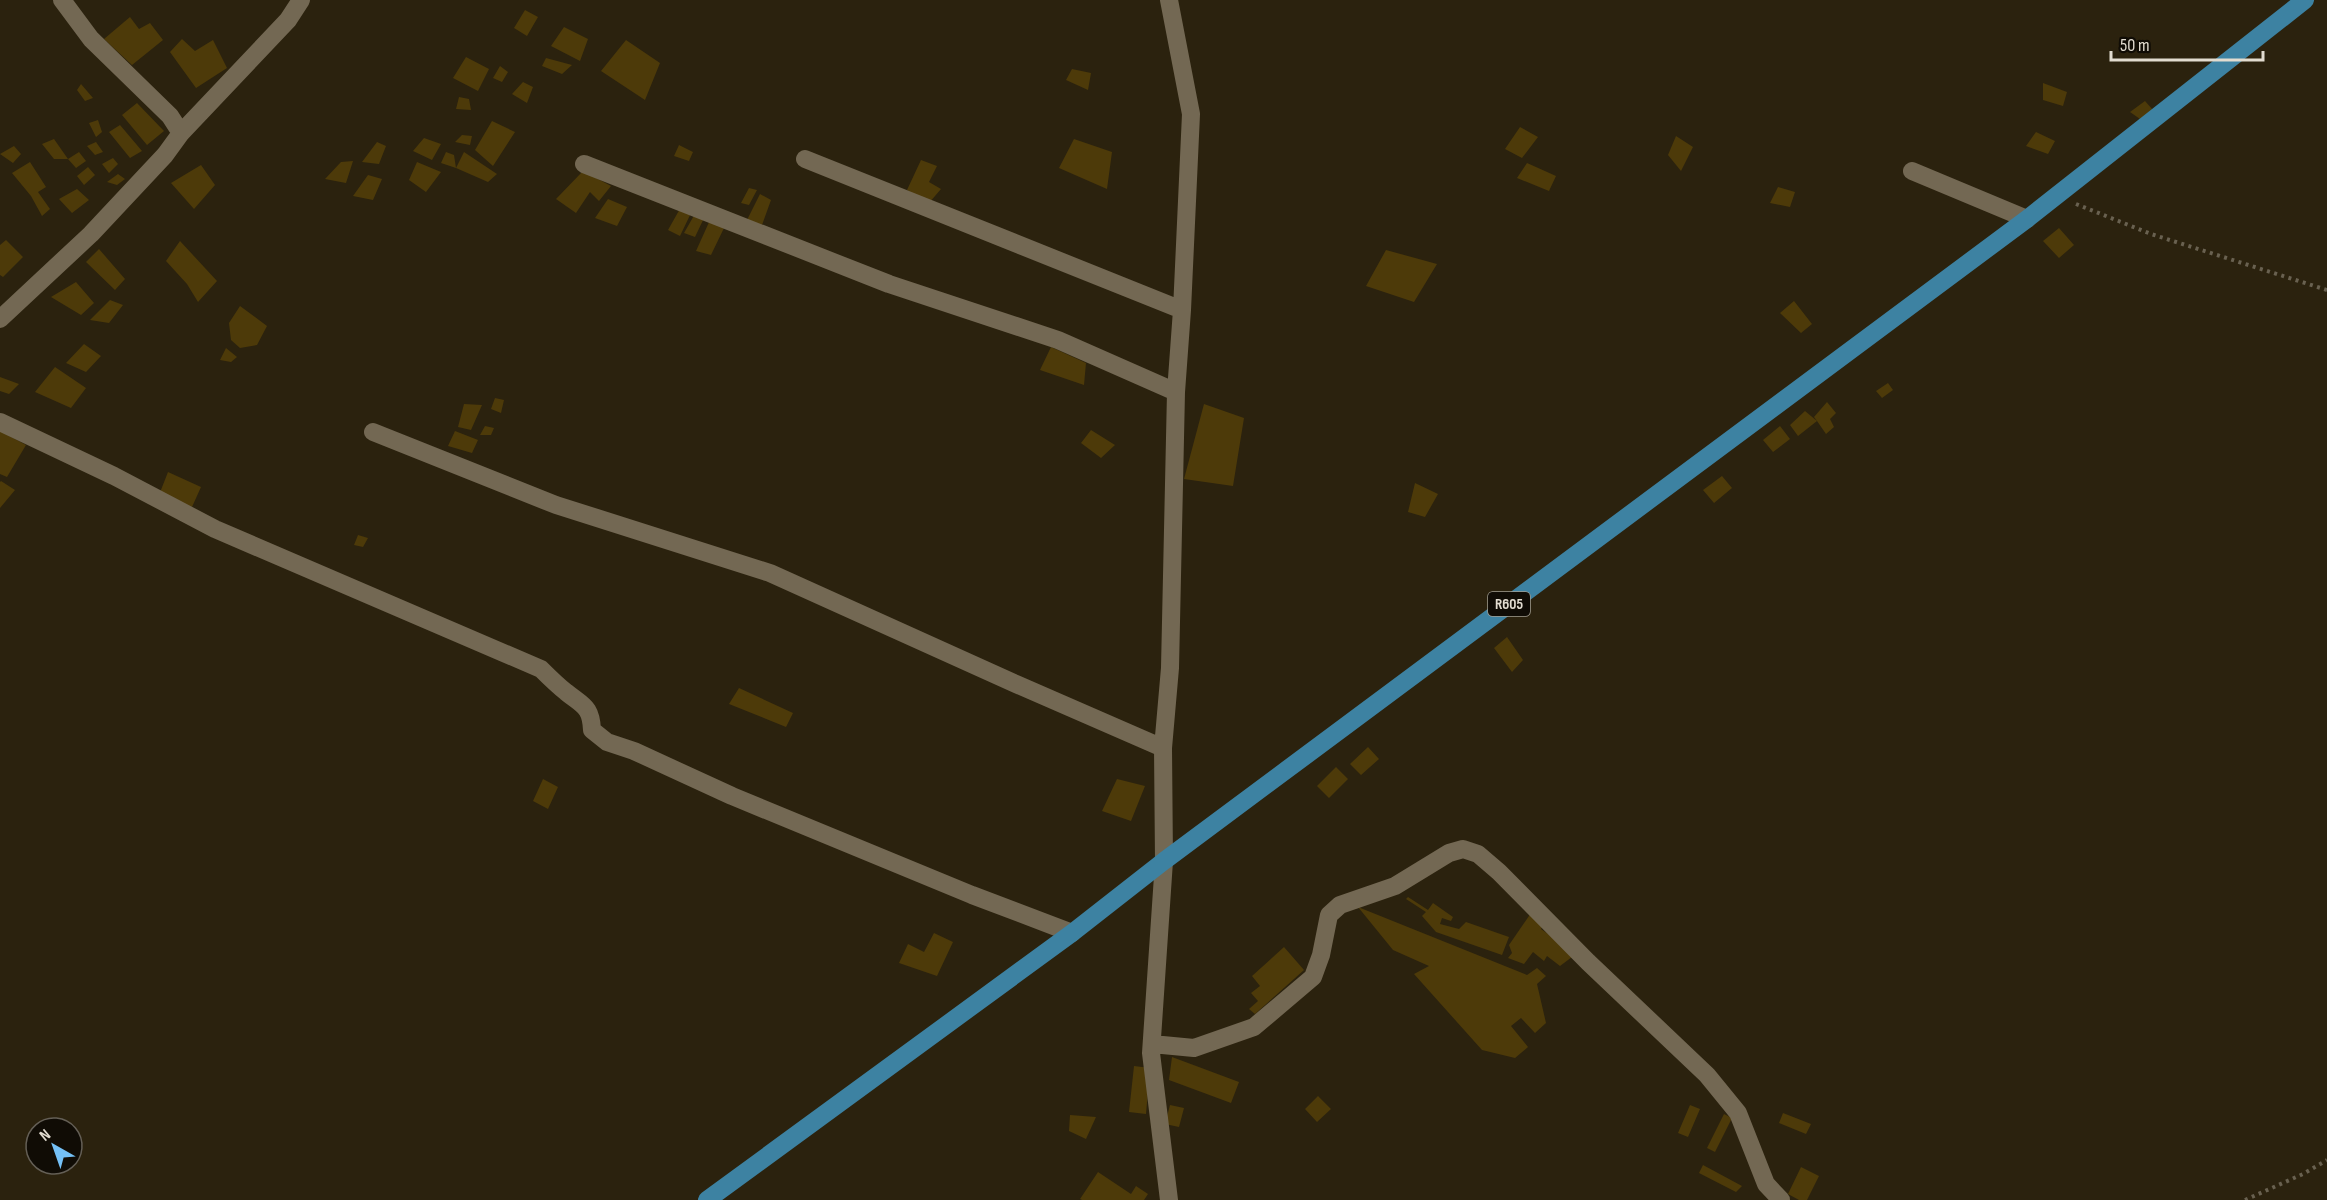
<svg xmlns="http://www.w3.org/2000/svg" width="2327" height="1200" viewBox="0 0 2327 1200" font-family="'Sofia Sans Condensed',sans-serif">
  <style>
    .building { fill: #4d3a09 }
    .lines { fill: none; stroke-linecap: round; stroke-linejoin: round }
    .path { stroke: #696150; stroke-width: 4; stroke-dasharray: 3 4.5; stroke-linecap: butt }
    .minor { stroke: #736853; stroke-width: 18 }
    .major { stroke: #3d82a2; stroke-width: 18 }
    .labels { text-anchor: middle; stroke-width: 4.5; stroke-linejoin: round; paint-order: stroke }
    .shield { fill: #100c05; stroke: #a39e93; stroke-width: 1.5 }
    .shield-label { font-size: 15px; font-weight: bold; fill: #e2dcd0 }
  </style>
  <rect width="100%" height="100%" fill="#2b220e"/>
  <!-- building -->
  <path class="building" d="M525 10 538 17 527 36 514 28Z
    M130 17 139 29 150 23 163 40 132 65 104 39Z
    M564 27 588 39 580 61 551 46Z
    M182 39 195 51 213 40 227 68 196 88 170 52Z
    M626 40 660 63 645 100 601 71Z
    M466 57 489 69 478 91 453 78Z
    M546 58 572 65 562 74 542 66Z
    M500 66 508 72 502 82 493 78Z
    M1072 69 1091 73 1088 90 1066 80Z
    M523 82 533 87 527 103 512 94Z
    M2043 83 2067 92 2063 106 2043 100Z
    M81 84 93 98 85 101 77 90Z
    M459 97 469 99 471 110 456 109Z
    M2145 101 2153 110 2140 119 2130 112Z
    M137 103 164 131 147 145 122 115Z
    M98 120 102 132 96 137 89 123Z
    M492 121 515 132 493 166 475 150Z
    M120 125 142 151 130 158 109 132Z
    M1520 127 1538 137 1522 158 1505 149Z
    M2036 132 2055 141 2048 154 2026 146Z
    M462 135 472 136 470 145 455 142Z
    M1676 136 1693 147 1681 171 1668 155Z
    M424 138 441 144 432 160 413 151Z
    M54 139 68 159H54L42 144Z
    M1074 139 1112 152 1107 189 1059 168Z
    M96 142 103 152 95 155 87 146Z
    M377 142 386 146 379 164 362 162Z
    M679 145 693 152 689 161 674 156Z
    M14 146 21 154 13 163 0 154Z
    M79 152 86 161 76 168 68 159Z
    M446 152 454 155 456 168 441 163Z
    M464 152 497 174 488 182 456 168Z
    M113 158 118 164 109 173 102 164Z
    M921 160 937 166 929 182 941 189 929 203 907 190Z
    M353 161 346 183 325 179 341 162Z
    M30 162 46 187 38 192 50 209 42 216 31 196 12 173Z
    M417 162 441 172 426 192 409 180Z
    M1527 163 1556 176 1549 191 1517 178Z
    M201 165 215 185 194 209 171 183Z
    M88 167 95 175 84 185 77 176Z
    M583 171 611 186 599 201 590 192 576 213 556 199Z
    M118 174 125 179 117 185 107 182Z
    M368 175 382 179 373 200 353 196Z
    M1778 187 1795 192 1790 207 1770 203Z
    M749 188 757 190 749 205 741 203Z
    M77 189 89 200 72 213 59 199Z
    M760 194 771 200 762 225 747 220Z
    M608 199 627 207 617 226 595 218Z
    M681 207 692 211 680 236 668 230Z
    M696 212 705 216 695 237 684 233Z
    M710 220 724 228 711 255 696 251Z
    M2059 228 2074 245 2059 258 2043 241Z
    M6 240 23 257 3 277 0 275V245Z
    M180 241 217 281 198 302 187 284 166 261Z
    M99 249 125 279 115 290 86 262Z
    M1386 250 1437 264 1414 302 1366 286Z
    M76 282 94 303 81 315 51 297Z
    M110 300 123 305 109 323 90 320Z
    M1794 301 1812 324 1801 333 1780 313Z
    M240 306 267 326 257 345 240 348 231 340 229 323Z
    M84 344 101 356 86 372 66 363Z
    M1051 347 1086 363 1084 385 1040 370Z
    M226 348 237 357 231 362 220 360Z
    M55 367 86 388 71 408 35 392Z
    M0 377 19 384 9 394 0 391Z
    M1888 383 1893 390 1882 398 1876 391Z
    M495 398 504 400 501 413 491 409Z
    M1827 402 1836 413 1830 419 1834 427 1826 434 1817 421 1798 436 1790 425 1805 411 1817 421 1814 417Z
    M464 404 482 405 471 430 458 427Z
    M1204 404 1244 418 1233 486 1184 479Z
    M485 426 494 428 491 435H480Z
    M1780 426 1790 439 1773 452 1763 440Z
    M1091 430 1115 445 1101 458 1081 443Z
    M0 431 26 445 7 477 0 474Z
    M455 431 478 440 472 453 448 446Z
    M168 472 201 487 192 507 159 495Z
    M1722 476 1732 488 1714 503 1703 490Z
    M1 481 15 490 0 508V482Z
    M1415 483 1438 494 1425 517 1408 512Z
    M358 535 368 538 363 547 354 545Z
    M1507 637 1523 660 1512 672 1494 648Z
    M739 688 793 713 786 727 729 704Z
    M1368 747 1379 759 1361 775 1350 764Z
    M1336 767 1348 779 1329 798 1317 786Z
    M543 779 558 787 548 809 533 801Z
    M1117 779 1145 786 1131 821 1102 811Z
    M1408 897 1428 910 1433 903 1453 917 1451 921 1442 918 1440 924 1459 929 1466 922 1509 937 1502 955 1436 932 1422 916 1426 912 1406 899Z
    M1358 907 1527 975 1537 968 1546 976 1537 984 1546 1023 1535 1033 1521 1018 1511 1026 1528 1047 1515 1058 1482 1050 1414 974 1429 966 1393 950Z
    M1531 913 1545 923 1541 929 1576 954 1560 966 1547 956 1544 961 1533 952 1524 964 1508 958 1512 953 1509 945Z
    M934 933 953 942 937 976 899 963 908 944 924 952Z
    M1284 947 1304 970 1255 1014 1249 1009 1258 1001 1251 993 1260 986 1252 976Z
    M1172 1057 1239 1082 1231 1103 1169 1080Z
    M1134 1066 1150 1068 1146 1114 1129 1112Z
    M1318 1096 1331 1109 1317 1122 1305 1109Z
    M1170 1105 1184 1108 1179 1127 1165 1124Z
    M1690 1105 1700 1109 1688 1137 1678 1133Z
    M1783 1113 1811 1124 1806 1134 1779 1123Z
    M1724 1114 1732 1118 1715 1152 1707 1148Z
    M1070 1115 1096 1117 1086 1139 1069 1131Z
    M1703 1165 1742 1186 1736 1192 1699 1173Z
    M1801 1167 1819 1176 1807 1200H1799L1788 1194Z
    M1098 1172 1131 1194 1136 1186 1148 1194 1144 1200H1082L1080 1199Z"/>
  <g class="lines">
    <!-- path -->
    <path class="path" d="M2076 204 2151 234 2327 290
      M2245 1200 2303 1174 2327 1160"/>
    <!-- minor -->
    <path class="minor" d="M62 0 91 39 170 116 181 133
      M1169 0 1191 114 1182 310 1176 392 1170 668 1163 748 1164 861 1151 1053 1169 1200
      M805 159 1182 310
      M584 164 889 284 1058 340 1176 392
      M1912 171 2027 219
      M0 319 91 234 165 155 181 133 288 20 301 0
      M0 422 114 476 215 529 541 669C549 677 557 685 566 692 583 706 591 706 592 730L607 742 634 751 732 796 972 895 1072 933
      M373 432 556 505 770 573 1016 684 1163 748
      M1152 1044 1194 1048 1254 1027 1313 977 1321 955 1329 915 1340 905 1395 886 1449 853 1463 849 1478 854 1499 872 1588 962 1707 1075 1738 1113 1766 1184 1781 1200"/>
    <!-- major -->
    <path class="major" d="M707 1200 1072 933 1164 861 2027 219 2305 0"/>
  </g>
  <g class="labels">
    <!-- shield labels -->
    <rect class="shield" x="1488" y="592" width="42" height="24" rx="4.5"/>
    <g class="shield-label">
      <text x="1509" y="609">R605</text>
    </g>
  </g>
  <!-- north arrow -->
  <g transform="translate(54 1146) rotate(320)"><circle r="28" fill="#100c05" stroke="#645f56" stroke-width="1.5"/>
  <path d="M0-4.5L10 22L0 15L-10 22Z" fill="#74c0f6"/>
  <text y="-9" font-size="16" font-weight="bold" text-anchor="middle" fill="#e2dcd0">N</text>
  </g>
  <!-- scale -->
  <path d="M2111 51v9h152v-9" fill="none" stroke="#e2dcd0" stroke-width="3"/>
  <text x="2120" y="51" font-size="18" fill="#e2dcd0" stroke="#100c05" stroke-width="4.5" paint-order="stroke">50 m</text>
</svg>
